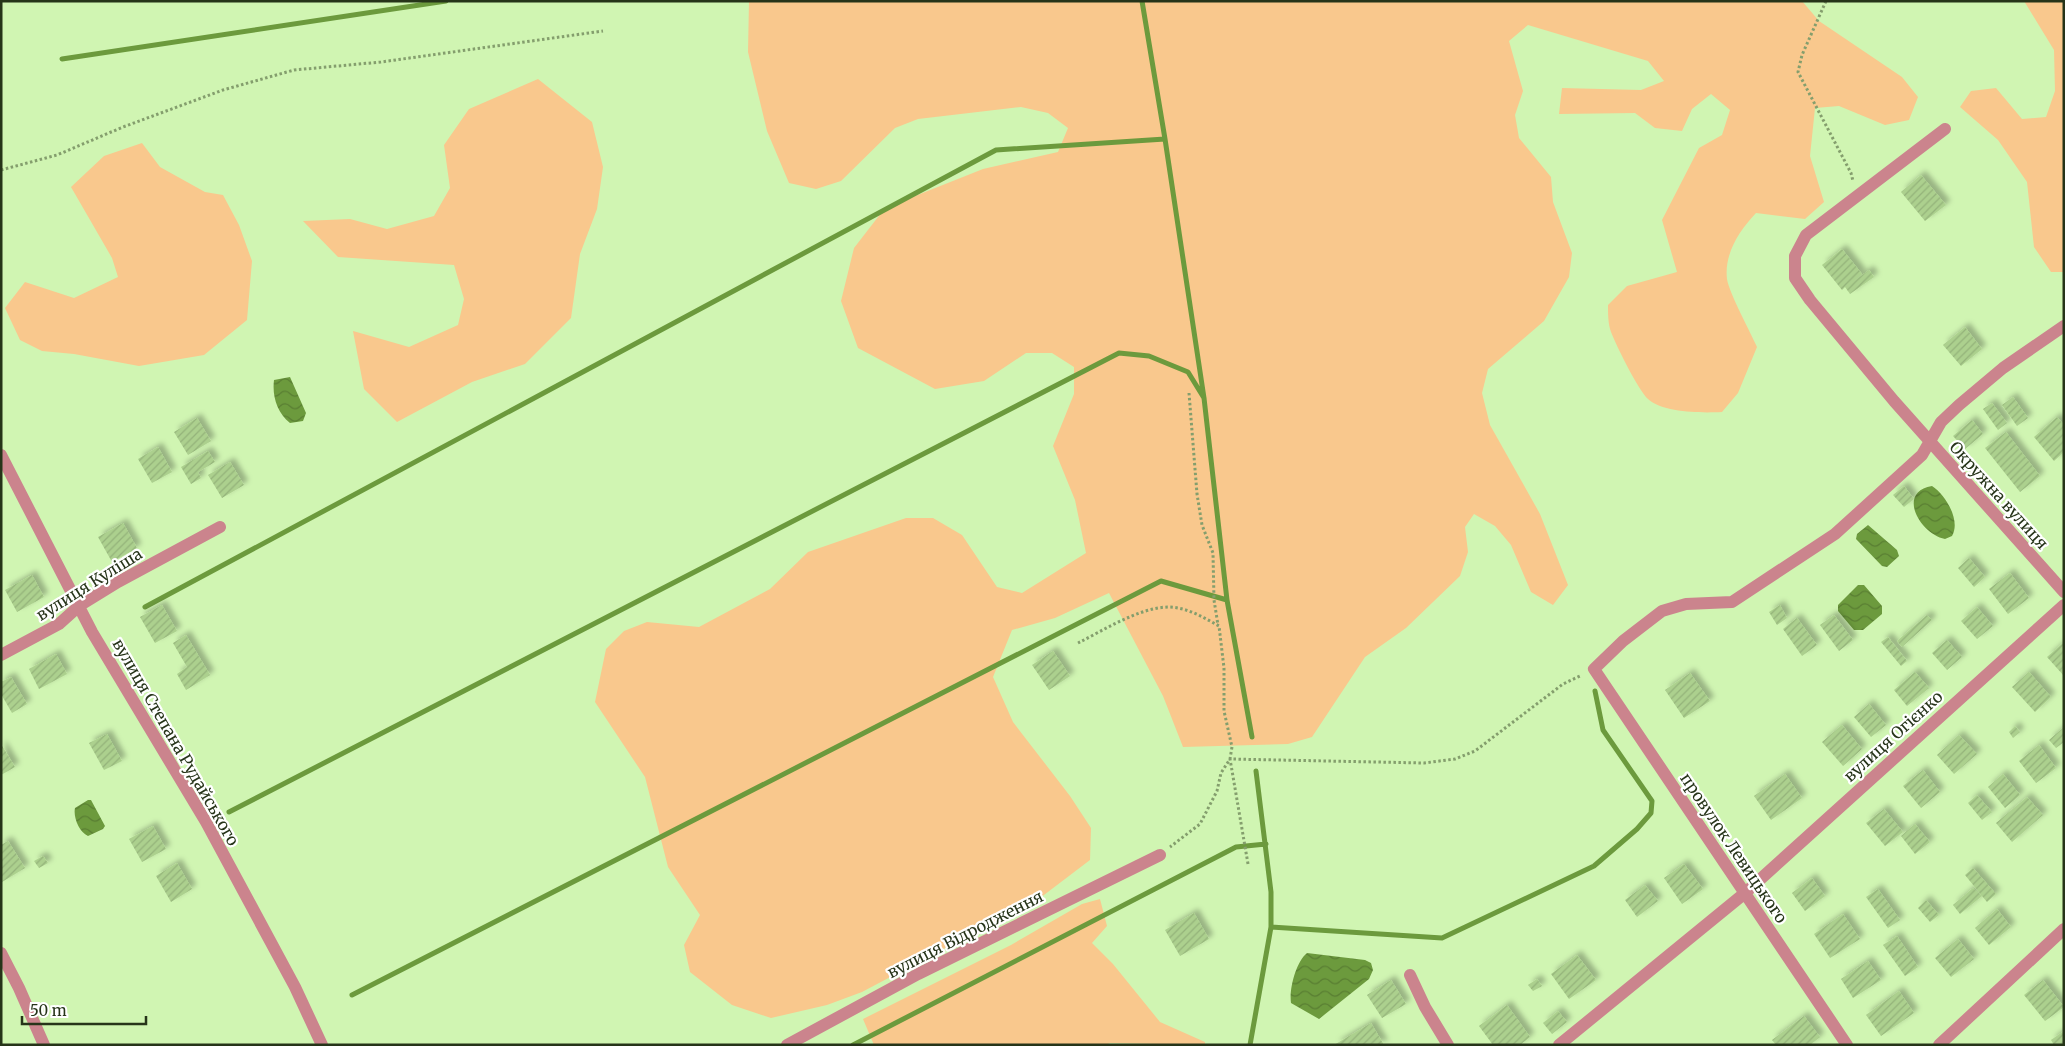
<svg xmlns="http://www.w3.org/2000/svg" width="2065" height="1046" viewBox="0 0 2065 1046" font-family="Merriweather,serif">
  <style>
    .grass { fill: #f9c88d }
    .water { fill: url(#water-waves) }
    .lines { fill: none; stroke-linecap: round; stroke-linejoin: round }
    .stream { stroke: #6c9a3d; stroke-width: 5 }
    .building { fill: url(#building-hatch); filter: url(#shadow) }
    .path { stroke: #849e6d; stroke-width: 3; stroke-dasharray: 2.5 2.5; stroke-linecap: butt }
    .street { stroke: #cb848d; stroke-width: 12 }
    .labels { text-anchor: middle; stroke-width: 4.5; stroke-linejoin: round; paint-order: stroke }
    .street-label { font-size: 16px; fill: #263419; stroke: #fff }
  </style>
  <defs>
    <pattern id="water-waves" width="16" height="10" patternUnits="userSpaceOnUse" patternTransform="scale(1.25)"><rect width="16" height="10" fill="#6c9a3d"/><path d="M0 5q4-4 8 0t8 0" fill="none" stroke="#597e32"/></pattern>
    <pattern id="building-hatch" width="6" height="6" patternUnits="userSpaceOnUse" patternTransform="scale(1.25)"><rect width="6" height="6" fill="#acd08e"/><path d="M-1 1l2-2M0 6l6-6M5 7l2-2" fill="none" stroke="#94b37a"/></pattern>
    <filter id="shadow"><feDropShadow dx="4.5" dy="-4.5" stdDeviation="2.5" flood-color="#0004"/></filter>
  </defs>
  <rect width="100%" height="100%" fill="#d0f5b2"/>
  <!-- grass -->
  <path class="grass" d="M749 1H1802L1819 21 1902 77 1918 97 1909 120 1885 125 1839 106 1815 108 1810 156 1824 202 1805 219 1756 213C1739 231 1724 254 1727 279 1729 293 1751 333 1757 347L1738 393 1722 412C1702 413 1663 413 1648 399 1638 390 1616 345 1611 332 1608 324 1608 313 1608 305L1627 286 1677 272 1662 220 1699 148 1722 135 1730 110 1711 94 1692 109 1682 131 1655 128 1635 113 1559 114 1562 88 1641 90 1664 81 1648 61 1528 25 1509 41 1523 91 1515 115 1519 138 1551 177 1553 202 1572 253 1569 277 1544 321 1488 369 1482 393 1490 425 1540 514 1568 585 1553 605 1531 592 1511 545 1495 526 1474 514 1465 527 1468 552 1460 576 1406 628 1365 657 1312 737 1288 744 1183 747 1163 696 1109 593 1055 618 1012 630 993 677 1013 722 1070 796 1091 828 1090 860 1040 898 862 992 827 1005 771 1018 732 1005 690 972 684 945 700 915 668 867 645 777 595 702 606 649 624 631 647 622 699 627 770 589 808 552 906 518H933L962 535 997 587 1022 593 1086 553 1075 500 1053 446 1074 394V367L1052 353H1026L984 381 935 389 858 348 841 301 854 248 885 208 983 169 1058 152 1068 128 1048 113 1021 107 918 119 895 128 841 181 816 189 789 183 767 131 748 52Z
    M2024 1H2064V272H2051L2034 247 2027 182 1998 140 1960 107 1971 91 1996 88 2022 119 2046 117 2055 91 2054 50Z
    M538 79 592 122 603 167 597 209 580 254 571 318 525 364 472 382 397 422 364 389 353 331 409 347 458 325 464 299 454 265 338 257 303 221 350 219 387 229 434 216 450 188 444 145 469 109Z
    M142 143 160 167 205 192 223 195 239 225 252 261 247 320 204 355 139 366 74 354 42 351 20 340 5 308 25 282 74 298 118 277 112 258 71 187 104 156Z
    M1100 899 1107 926 1092 943 1113 964 1160 1022 1205 1042V1045L1110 1043 1106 1045H874L863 1019 1011 945 1082 904Z"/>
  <!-- water -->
  <path class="water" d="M290 377 306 413 303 421 290 423C277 413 272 396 274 380Z
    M1932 486C1946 495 1961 521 1952 536L1945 539C1920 534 1896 492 1932 486Z
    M1868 525 1897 550 1899 556 1887 567 1882 566 1856 539 1857 534Z
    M1858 585H1864L1882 606V614L1863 630H1854L1838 611V605Z
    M88 800H91L105 826 103 829 88 836C79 832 73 817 75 808Z
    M1307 953 1365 960 1371 963 1373 970 1369 979 1319 1019 1291 1003C1289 989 1296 962 1307 953Z"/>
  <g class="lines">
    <!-- stream -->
    <path class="stream" d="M1142 1 1165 139 1204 398 1227 600 1252 737
      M62 59 446 1
      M145 607 996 150 1165 139
      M229 812 1119 353 1149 356 1188 372 1204 398
      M1271 927 1442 938 1594 866 1637 829 1651 813 1652 801 1603 730 1595 691
      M352 995 1161 581 1227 600
      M853 1045 1236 847 1266 844
      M1250 1045 1271 927V892L1256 771"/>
  </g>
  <!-- building -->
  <path class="building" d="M1921 175 1946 205 1925 221 1901 192Z
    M1842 249 1862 274 1853 282 1869 270 1874 277 1850 294 1845 287 1842 290 1822 265Z
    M1965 327 1982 349 1961 366 1943 345Z
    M2013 397 2028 418 2017 426 2002 405Z
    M1992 403 2007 423 1998 430 1983 409Z
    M2057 417 2064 425V452L2054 461 2034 437Z
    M197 418 211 441 188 455 174 432Z
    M1972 420 1983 434 1965 449 1953 436Z
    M2006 432 2040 476 2020 492 1985 448Z
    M158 447 172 472 152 483 138 459Z
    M208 451 215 462 198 472 201 478 191 484 181 467Z
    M230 462 244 485 222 498 208 475Z
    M1904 486 1914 499 1904 507 1893 495Z
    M123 523 137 548 112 562 98 537Z
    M1969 558 1985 577 1974 587 1958 568Z
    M2010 573 2029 598 2008 614 1989 589Z
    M32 575 44 597 17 612 5 590Z
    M162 605 177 631 155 643 140 617Z
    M1780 605 1787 618 1777 625 1769 612Z
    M1977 607 1993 626 1977 639 1961 621Z
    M1834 615 1853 640 1839 651 1820 625Z
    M1927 615 1932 620 1902 647 1897 641Z
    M1797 618 1817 645 1802 656 1783 629Z
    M186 635 210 675 186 690 177 674 187 667 173 643Z
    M1888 637 1907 661 1901 666 1881 642Z
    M1947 640 1962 657 1947 670 1932 653Z
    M2063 643 2064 644V676L2047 657Z
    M1053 651 1070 676 1049 690 1032 665Z
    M56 654 67 674 39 689 29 669Z
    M1915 672 1929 688 1907 706 1894 690Z
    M2029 672 2051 697 2035 712 2012 687Z
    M1690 673 1710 701 1684 718 1665 690Z
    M11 677 27 704 12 713 1 694V682Z
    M1869 704 1886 725 1871 737 1854 717Z
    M1842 725 1862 749 1843 766 1822 742Z
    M2015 726 2020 732 2013 738 2009 732Z
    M2064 727V742L2056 748 2049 740Z
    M107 734 122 761 104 770 89 743Z
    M1959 735 1977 754 1954 774 1937 755Z
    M1 744 15 767 1 775Z
    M2039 745 2056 768 2036 783 2019 761Z
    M1923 770 1940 792 1921 808 1903 786Z
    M1785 774 1802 798 1771 820 1754 796Z
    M2003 774 2020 795 2005 808 1988 787Z
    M1977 795 1992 812 1982 820 1968 803Z
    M2027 797 2043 815 2012 842 1996 823Z
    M1884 809 1903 832 1885 846 1866 823Z
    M1915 824 1930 842 1915 854 1901 836Z
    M153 826 166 849 142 862 129 839Z
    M8 841 25 868 2 882 1 845Z
    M43 856 48 863 39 868 34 861Z
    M177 863 192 889 171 902 156 876Z
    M1684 864 1703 889 1682 904 1664 878Z
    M1973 868 1996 894 1987 902 1982 896 1960 914 1953 905 1973 888 1982 896 1965 875Z
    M1812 878 1825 896 1805 911 1792 893Z
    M1645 885 1658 901 1637 917 1625 900Z
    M1878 889 1900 920 1888 928 1866 897Z
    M1926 900 1939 915 1930 922 1918 908Z
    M1997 909 2011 927 1989 945 1975 928Z
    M1194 913 1209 939 1180 956 1165 930Z
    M1843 914 1860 939 1830 958 1814 934Z
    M1897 936 1918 967 1905 976 1883 945Z
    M1958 939 1974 959 1951 977 1935 958Z
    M1577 955 1596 980 1569 999 1551 974Z
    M1868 961 1881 980 1853 998 1841 979Z
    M1537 979 1542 986 1533 991 1528 985Z
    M1391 980 1406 1004 1382 1018 1367 995Z
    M2043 980 2064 1007 2045 1021 2024 995Z
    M1899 991 1914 1013 1881 1036 1866 1015Z
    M1507 1005 1530 1037 1520 1045H1493L1479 1026Z
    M1558 1011 1567 1022 1552 1034 1543 1023Z
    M1804 1016 1820 1037 1810 1045H1776L1772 1040Z
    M1371 1023 1384 1045H1334Z
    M2064 1031V1045H2054L2051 1040Z"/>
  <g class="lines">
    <!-- path -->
    <path class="path" d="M1826 1 1802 55 1798 72 1851 173 1853 181
      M1 170 57 155 123 127 223 90 294 70 381 62 603 31
      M1189 393 1197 494 1202 525 1213 553 1214 600 1218 625
      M1078 643C1104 630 1138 608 1168 607 1186 607 1203 617 1219 626L1224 668V711L1232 747 1230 759 1221 773 1217 791 1200 824 1170 847
      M1248 864 1230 759 1424 763 1455 759 1475 751 1563 684 1582 675"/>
    <!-- street -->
    <path class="street" d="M1945 129 1806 235 1795 256V278L1810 300 1894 401 2064 592
      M1 455 92 632 206 822 295 987 322 1045
      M1 655 59 624 79 606 118 582 220 527
      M1 953 19 988 44 1045
      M1410 975 1425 1007 1448 1045
      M787 1045 918 974 1160 855
      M1559 1045 1745 893 2064 605
      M1847 1045 1594 669 1623 641 1662 611 1686 604 1732 602 1835 534 1922 455 1941 422 1959 405 2003 368 2064 326
      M1939 1045 2064 929"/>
  </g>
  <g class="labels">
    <!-- street labels -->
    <g class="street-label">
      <text transform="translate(1999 495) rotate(48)" y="6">Окружна вулиця</text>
      <text transform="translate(89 584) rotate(-32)" y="6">вулиця Куліша</text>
      <text transform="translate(1893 736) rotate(-42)" y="6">вулиця Огієнко</text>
      <text transform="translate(176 742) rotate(60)" y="6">вулиця Степана Рудайського</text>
      <text transform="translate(1734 848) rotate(56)" y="6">провулок Левицького</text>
      <text transform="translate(965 934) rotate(-27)" y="6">вулиця Відродження</text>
    </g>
  </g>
  <!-- border -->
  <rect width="2065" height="1046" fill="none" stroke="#263419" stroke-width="5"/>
  <!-- scale -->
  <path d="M22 1016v8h124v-8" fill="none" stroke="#263419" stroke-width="2.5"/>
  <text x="30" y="1016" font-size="15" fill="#263419" stroke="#ffffff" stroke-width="4" paint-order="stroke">50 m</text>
</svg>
